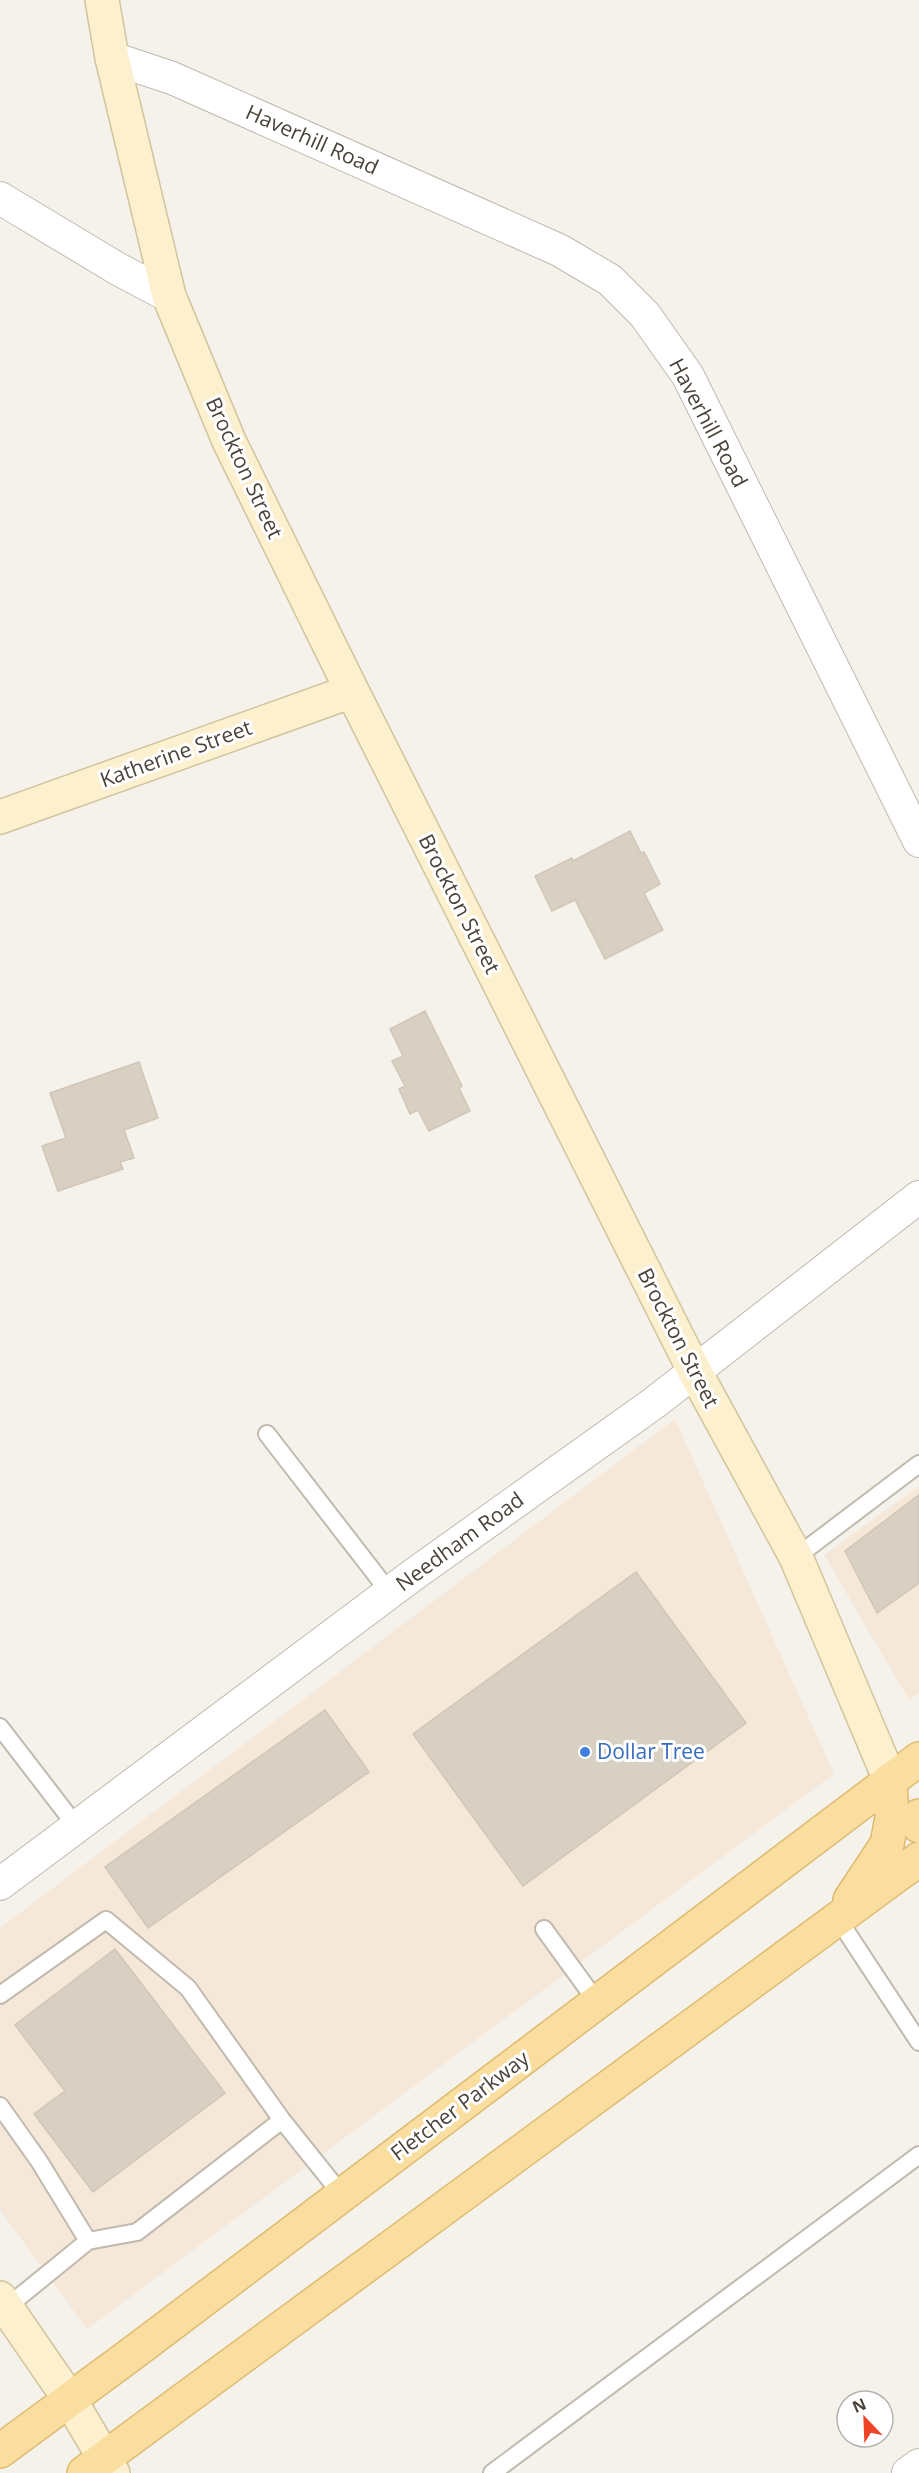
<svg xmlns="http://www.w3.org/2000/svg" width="919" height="2473" viewBox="0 0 919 2473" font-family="'Open Sans',sans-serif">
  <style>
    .commercial { fill: #f5e8d8 }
    .building { fill: #d9d0c4; stroke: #d1c5b5; stroke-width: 1.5 }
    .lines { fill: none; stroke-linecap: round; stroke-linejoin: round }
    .lane-casing { stroke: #c0b9ae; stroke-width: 20 }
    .street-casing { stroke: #c0b9ae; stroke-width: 34 }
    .secondary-casing { stroke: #d2c49d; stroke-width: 36 }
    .primary-casing { stroke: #dfbb70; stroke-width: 36 }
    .lane { stroke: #fff; stroke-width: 16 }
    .street { stroke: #fff; stroke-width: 32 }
    .secondary { stroke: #fcf0ce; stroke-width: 33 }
    .primary { stroke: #f9dea0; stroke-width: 33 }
    .shop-dot { fill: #3f7fe0; stroke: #fff; stroke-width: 2 }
    .labels { text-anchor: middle; stroke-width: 6; stroke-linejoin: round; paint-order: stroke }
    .street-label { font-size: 21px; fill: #494339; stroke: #fff }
    .shop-label { font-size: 21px; fill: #366cbe; stroke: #fff; text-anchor: start }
  </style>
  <rect width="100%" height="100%" fill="#f5f2eb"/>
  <!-- commercial -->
  <path class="commercial" d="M675 1419 834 1774 87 2329 0 2210V1928Z
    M919 1486V1693L909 1700 824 1555Z"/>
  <!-- building -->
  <path class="building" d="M630 831 641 853 644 852 660 884 644 893 663 930 605 959 575 900 552 911 535 876 572 858 573 861Z
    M425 1011 462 1086 459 1088 470 1111 429 1131 418 1110 410 1114 399 1089 405 1086 392 1061 403 1056 390 1029Z
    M139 1062 158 1118 124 1130 134 1158 120 1162 123 1169 58 1191 42 1146 66 1138 50 1093Z
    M919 1495V1583L877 1613 845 1551Z
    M636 1572 746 1723 523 1886 413 1734Z
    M325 1710 369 1772 148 1928 105 1867Z
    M115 1949 225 2093 93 2192 34 2114 65 2091 15 2025Z"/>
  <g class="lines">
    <defs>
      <path id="lane" d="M267 1434 390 1593
        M796 1557 919 1464
        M0 1727 76 1826
        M838 1919 919 2042
        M544 1929 597 2002
        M0 1995 106 1920 188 1988 282 2120 342 2195
        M0 2106 39 2161 88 2241
        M2 2311 88 2241 137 2232 282 2120
        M492 2473 919 2155"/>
      <path id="street" d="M112 58 172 78 559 250 610 280 645 315 688 376 919 841
        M0 198 118 269 169 296
        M0 1884 413 1575 654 1403 919 1197
        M908 2473 919 2465"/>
      <path id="secondary" d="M102 0 112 58 169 296 229 441 352 691 695 1372 796 1557 890 1780
        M0 817 352 691
        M0 2298 70 2400 113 2473"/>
      <path id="primary" d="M919 1816V1826
        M850 1900 887 1844 892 1818 890 1780
        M0 2451 133 2353 919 1759
        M84 2473 919 1859"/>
    </defs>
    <!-- lane casing -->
    <use href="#lane" class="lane-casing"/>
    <!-- street casing -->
    <use href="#street" class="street-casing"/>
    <!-- secondary casing -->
    <use href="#secondary" class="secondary-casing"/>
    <!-- primary casing -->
    <use href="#primary" class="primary-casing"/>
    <!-- lane -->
    <use href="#lane" class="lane"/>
    <!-- street -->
    <use href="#street" class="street"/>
    <!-- secondary -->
    <use href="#secondary" class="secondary"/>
    <!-- primary -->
    <use href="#primary" class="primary"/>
  </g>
  <!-- markers -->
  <circle class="shop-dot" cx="585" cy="1752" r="6"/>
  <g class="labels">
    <!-- street labels -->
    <g class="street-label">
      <text transform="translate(312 140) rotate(24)" y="7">Haverhill Road</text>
      <text transform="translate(708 423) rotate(62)" y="7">Haverhill Road</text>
      <text transform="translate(244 468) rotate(65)" y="7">Brockton Street</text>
      <text transform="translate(176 754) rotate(-20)" y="7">Katherine Street</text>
      <text transform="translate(459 904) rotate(63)" y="7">Brockton Street</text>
      <text transform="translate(678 1338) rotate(63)" y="7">Brockton Street</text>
      <text transform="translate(460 1542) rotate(-36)" y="7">Needham Road</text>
      <text transform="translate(460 2106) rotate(-37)" y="7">Fletcher Parkway</text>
    </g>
    <!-- shop labels -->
    <g class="shop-label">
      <text x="597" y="1759">Dollar Tree</text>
    </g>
  </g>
  <!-- north arrow -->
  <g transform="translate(865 2419) rotate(337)"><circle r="28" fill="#ffffff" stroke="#b6b4b0" stroke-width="1.5"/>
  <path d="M0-4.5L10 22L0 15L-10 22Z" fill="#ef4328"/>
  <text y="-9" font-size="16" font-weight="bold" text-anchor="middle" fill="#494339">N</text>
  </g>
</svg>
